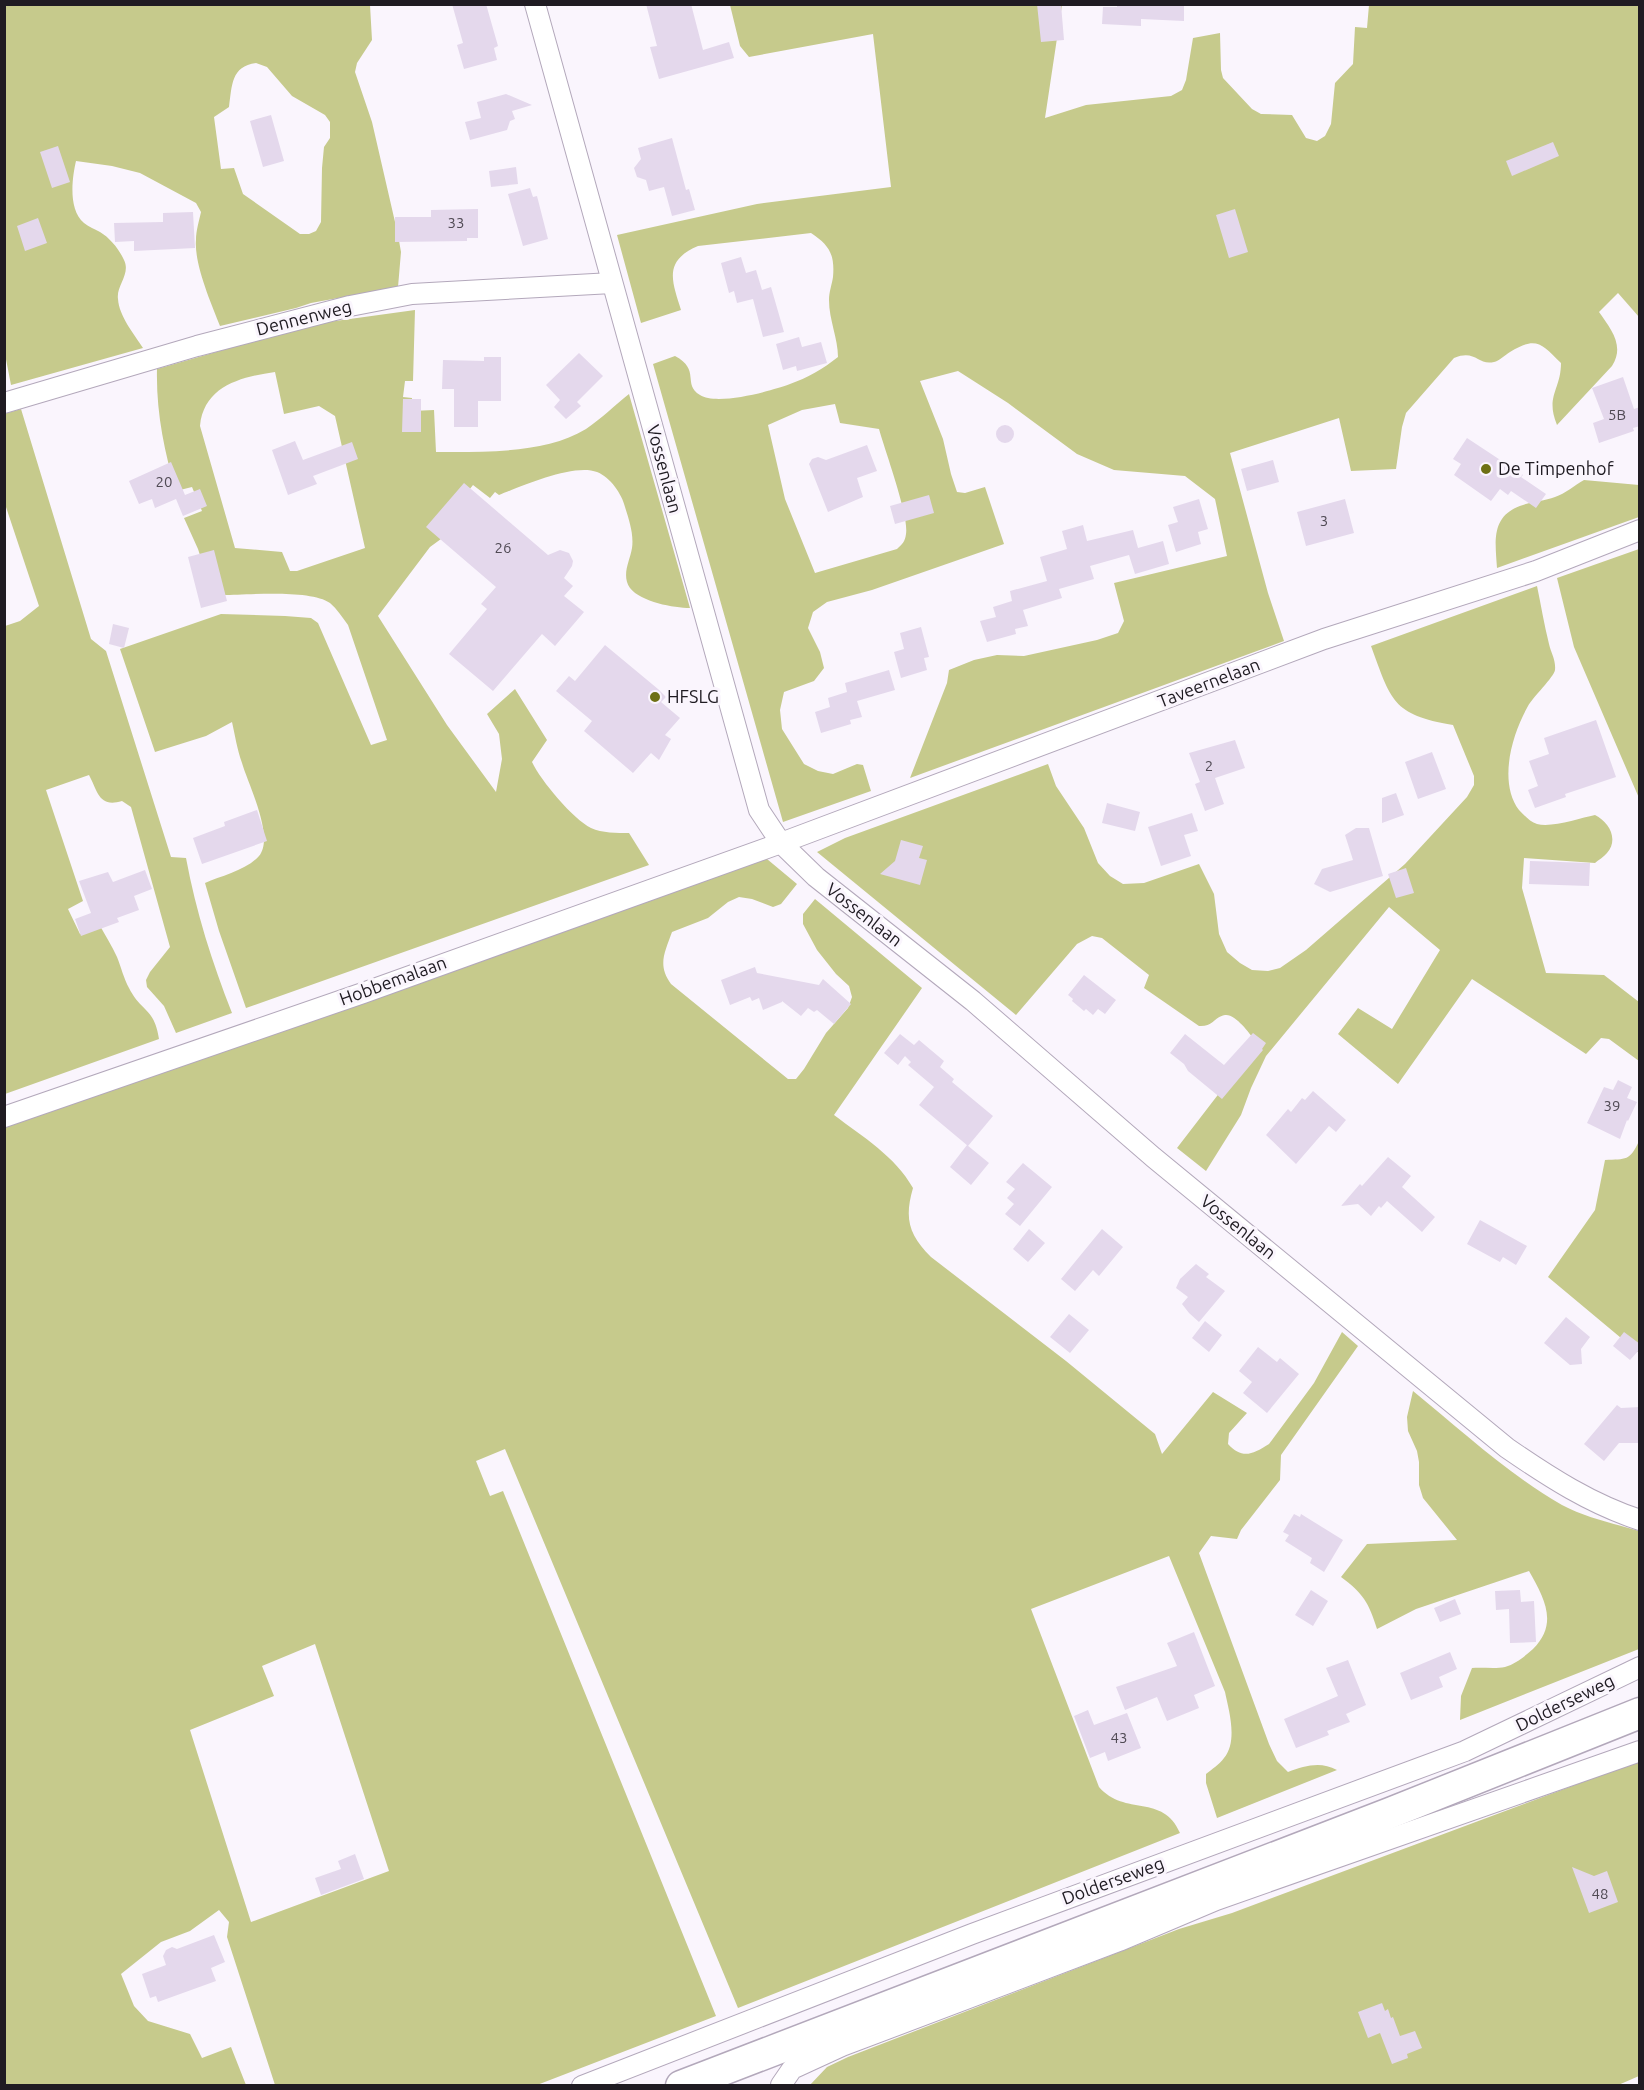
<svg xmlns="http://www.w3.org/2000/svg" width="1644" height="2090" viewBox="0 0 1644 2090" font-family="Ubuntu,sans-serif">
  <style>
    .green { fill: #c6ca8c; fill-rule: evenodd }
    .building { fill: #e4d8ec }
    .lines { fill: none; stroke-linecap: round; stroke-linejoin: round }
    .street-casing { stroke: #b3a8bb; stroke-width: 22 }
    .primary-casing { stroke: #b3a8bb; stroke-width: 33 }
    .street { stroke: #fff; stroke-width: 20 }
    .primary { stroke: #fff; stroke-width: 30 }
    .poi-dot { fill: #6d7014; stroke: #faf5fd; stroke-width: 2 }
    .labels { text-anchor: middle; stroke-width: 6; stroke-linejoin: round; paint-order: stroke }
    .number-label { font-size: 15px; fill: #504a54 }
    .street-label { font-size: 18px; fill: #1f1b22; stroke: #faf5fd }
    .poi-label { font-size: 18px; fill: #1f1b22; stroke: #faf5fd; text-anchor: start }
  </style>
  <rect width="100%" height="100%" fill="#faf5fd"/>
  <!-- green -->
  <path class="green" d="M4 5H370L372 40 357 63 355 72 372 122 398 235 401 252 398 287 311 303 296 308 220 326C211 303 194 264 196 240 196 231 199 221 201 212L196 203 140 173 112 166 76 161C72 178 68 210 84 223 89 227 95 229 100 232 110 238 119 249 124 260 131 274 116 286 118 299 119 316 134 334 143 348L11 385 4 349ZM256 63 267 67 292 96 325 115 330 122V138L324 147 322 168 321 222 316 231 309 234H300L243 194 234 168 221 169 214 117 229 107C232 86 231 66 256 63Z
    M730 5H1062L1045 118 1086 105 1171 96 1182 90 1186 80 1193 38 1220 33 1221 70 1223 78 1252 109 1261 114 1292 115 1306 138 1317 141 1325 136 1331 124 1335 83 1353 64 1355 27 1367 28 1369 5H1639V317L1618 293 1599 312C1611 329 1625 346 1612 366L1557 425C1545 396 1561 390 1561 363 1541 343 1536 336 1510 352 1505 355 1499 361 1494 362 1478 366 1476 349 1454 358L1406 413 1402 427 1396 469 1351 471 1339 418 1230 453 1268 593 1284 641 910 778 947 683 949 670 974 660 997 655 1024 656 1097 640 1118 633 1124 621 1114 583 1227 556 1215 499 1185 476 1114 470 1077 454 1008 403 958 371 920 381 943 439 951 474 957 492 965 493 985 487 1004 544 872 590 827 602 813 612 808 628 820 652 824 668 814 681 784 692 780 710 782 729 804 764 818 771 833 774 857 764 863 765 871 791 783 822 653 364 675 356C701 370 682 384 700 395 717 406 771 391 790 384 807 378 823 369 838 357 838 338 829 320 829 300 829 292 832 284 833 277 835 254 829 245 811 233L698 246C663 261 672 281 681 310L641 323 617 235 757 204 891 187 873 34 749 57 740 46ZM835 404 840 423 879 429C885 451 909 515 906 534 905 542 902 544 897 549L815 573 785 499 768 425 802 410Z
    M415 310 413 381H405L403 397 412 398V411L434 410 436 452C481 452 546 454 586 429 601 419 615 405 629 394L690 608C674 608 641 602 630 588 621 575 630 561 632 548 634 534 629 520 625 507 622 494 610 477 597 472 574 463 522 486 499 495L495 492 490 498 473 485 454 509 467 520 430 547 378 616 447 725 496 792 502 759 499 734 487 714 515 689 547 740 532 762C541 781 573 819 591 828 602 833 617 833 629 833L649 865 246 1008 219 931 205 883C221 876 247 870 259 856 275 837 248 784 242 763 237 749 235 735 232 722L206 736 155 752 120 649 221 614 285 616 311 618 318 623 371 745 387 740 348 625C342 617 337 609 330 603 310 589 248 595 223 595L214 598 198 549 184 518 202 511 192 487 176 491C164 451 156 411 157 369L265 338 328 322ZM275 372 284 414 319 406 335 416 365 548 297 571H290L282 552 235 548 200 426C204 386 241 377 275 372Z
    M21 409 91 639 106 651 171 857 186 858C196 912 212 962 232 1013L176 1033 164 1006 147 987 146 980 150 972 170 947 131 807 122 801C99 808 98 792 89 775L46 790 83 901 68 909 80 934 99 924C105 935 112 946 117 957 121 967 124 979 129 988 141 1012 154 1007 159 1039L5 1094V626L20 621 39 606 5 504 4 414Z
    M1584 480 1639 485V517L1497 568C1495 540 1491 515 1523 505 1533 501 1545 501 1555 497 1565 494 1575 485 1584 480Z
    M1639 549H1640L1639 798 1574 647 1557 578Z
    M1537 586C1541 605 1544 624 1549 644 1551 653 1556 660 1555 670 1554 677 1533 697 1528 706 1512 734 1498 782 1519 810 1524 815 1530 822 1537 824 1552 828 1580 818 1595 815 1609 822 1619 839 1607 853 1604 857 1598 860 1595 863L1524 858 1522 888 1546 973 1604 975 1639 1002V1061L1609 1039 1601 1038 1586 1054 1472 979 1398 1084 1338 1034 1358 1008 1392 1029 1440 950 1389 907 1266 1056 1251 1088 1241 1115 1206 1171 1177 1148 1257 1044C1252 1036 1235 1013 1225 1015 1214 1017 1213 1027 1199 1026L1144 988 1149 975 1102 938 1092 936 1077 944 1016 1015 817 852 845 838 1048 764 1056 786 1084 828 1098 863 1110 876 1123 884 1144 883 1199 864 1214 894 1219 934 1227 952 1240 963 1252 970 1268 971 1280 968 1306 950 1405 864 1467 797 1474 785V776L1453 725C1392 715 1391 700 1371 646Z
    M767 859 797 884 781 904 773 907 752 899 739 897 728 902 708 918 672 932C665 952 657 965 671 984L788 1079H796L804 1069 826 1033 848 1008 852 997 849 986 836 974 817 950 803 924V914L815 899 922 988 834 1115C863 1137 895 1156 913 1188 904 1219 909 1235 931 1257L1066 1361 1155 1434 1162 1454 1213 1392 1247 1413 1229 1433 1228 1444C1242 1459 1252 1455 1269 1444L1314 1383 1342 1332 1358 1346 1281 1455 1280 1480 1241 1530 1237 1539 1211 1536 1199 1553 1269 1744 1277 1761 1288 1772C1305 1766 1320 1761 1337 1770L1217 1818 1206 1783V1774C1212 1769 1219 1765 1224 1758 1238 1741 1229 1711 1225 1692L1169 1556 1031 1609 1099 1787C1125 1817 1163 1793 1180 1833L738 2008 505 1449 476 1461 490 1496 503 1491 716 2016 537 2085H275L227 1937 229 1922 219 1910 190 1931 161 1942 121 1974 134 2006 148 2021 190 2034 202 2058 231 2047 246 2085H5L4 1127ZM315 1644 389 1871 251 1922 190 1730 274 1696 262 1666Z
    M1639 1141V1353L1548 1277 1595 1210 1605 1160C1626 1159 1630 1161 1639 1141Z
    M1413 1391C1461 1430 1508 1474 1562 1505 1586 1518 1613 1523 1639 1531V1649L1460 1720 1461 1696 1472 1668C1482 1667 1495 1669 1505 1667 1516 1664 1525 1656 1533 1649 1559 1623 1544 1598 1529 1571L1416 1609 1377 1629C1369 1603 1363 1593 1341 1577L1367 1544 1457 1540 1423 1498 1419 1485V1462L1417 1451 1408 1431 1407 1417Z
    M1639 1761V2076L1616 2086H809L827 2067 848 2057 1179 1929 1232 1913Z"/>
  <!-- building -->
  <path class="building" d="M452 4H486L498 46 494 48 497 60 464 69 457 45 463 43Z
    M646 4H691L703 50 729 42 734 58 659 79 650 47 657 46Z
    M1037 4H1061L1064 40 1041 42Z
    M1117 4H1184V21L1141 19V26L1102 24 1103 7H1117Z
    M506 94 532 105 512 111 515 119 510 121 507 130 470 140 465 122 481 118 477 102Z
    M271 115 284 161 263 167 250 121Z
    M672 138 686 190 689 189 695 210 672 216 664 187 649 191 646 180 637 177 634 168 641 159 638 148Z
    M1553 142 1559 156 1512 176 1506 161Z
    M58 146 70 182 52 188 40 152Z
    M516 167 518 184 491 187 489 171Z
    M530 188 533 197 537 196 548 239 523 246 508 194Z
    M478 209V238H467V241L395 242V217H431V210Z
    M1235 209 1248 252 1229 258 1216 215Z
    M193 212 195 248 134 251V241L115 242 114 223 163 222V213Z
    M38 218 47 243 25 251 17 226Z
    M741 257 746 273 756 270 762 290 771 287 784 332 763 337 753 299 737 303 734 291 729 293 721 263Z
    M799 337 802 347 821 342 827 363 797 371 796 366 783 370 776 344Z
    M579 353 603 376 577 402 581 406 566 419 554 407 560 400 546 385Z
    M484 357H501V401H478V427H454V389H442L443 360 484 361Z
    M1623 377 1634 409 1640 407V426L1633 428 1634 431 1599 443 1593 423 1604 419 1592 388Z
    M403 399H421V432H402Z
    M996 434a9 9 0 1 1 18 0a9 9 0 1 1-18 0Z
    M1467 438 1523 475 1521 477 1546 494 1536 508 1511 491 1508 495 1500 489 1491 501 1454 475 1461 464 1453 459Z
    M295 441 303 460 352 442 358 459 313 476 317 484 288 495 272 450Z
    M867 445 877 471 857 478 863 497 828 512 809 464 812 459 818 457 826 460Z
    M1273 460 1279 482 1247 491 1241 469Z
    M171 462 185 495 200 489 207 506 183 516 176 499 155 508 152 499 139 504 129 481Z
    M464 483 548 555 560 550 569 553 573 561 572 566 564 578 573 586 564 596 584 612 555 646 542 634 493 691 449 654 487 609 481 604 496 587 426 527Z
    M929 495 934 513 895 524 890 506Z
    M1199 499 1208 529 1198 532 1201 544 1176 552 1168 525 1178 522 1173 507Z
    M1345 499 1354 533 1306 546 1297 512Z
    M1083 525 1087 541 1133 530 1138 548 1163 541 1169 564 1135 574 1129 555 1090 566 1094 579 1059 589 1062 598 1023 610 1028 626 1015 629 1016 634 987 642 980 621 996 617 993 607 1012 601 1010 591 1047 581 1040 557 1067 549 1062 531Z
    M214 550 227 601 201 608 188 557Z
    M113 624 129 628 124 648 109 644Z
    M921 627 929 657 924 658 927 670 901 678 894 652 904 649 900 633Z
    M605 645 658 689 666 697 661 702 680 718 665 735 671 739 659 760 651 753 633 773 584 731 592 721 556 691 569 676 575 681Z
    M889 670 895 690 857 701 862 717 850 720 851 724 821 733 815 712 830 707 828 698 847 692 845 683Z
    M1596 720 1616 777 1565 794 1566 797 1535 808 1528 790 1538 786 1529 761 1549 754 1544 738Z
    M1235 740 1245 768 1215 778 1224 804 1205 811 1195 784 1200 782 1189 753Z
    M1432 752 1446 789 1418 799 1405 762Z
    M1396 793 1404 815 1382 823V798Z
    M1107 803 1140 812 1135 831 1102 823Z
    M257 810 267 841 202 864 193 838 225 826 224 822Z
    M1192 813 1198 831 1184 835 1191 856 1161 866 1148 827Z
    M1356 828H1369L1383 876 1330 892 1314 884 1322 869 1353 860 1345 835Z
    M901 840 923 846 919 858 927 860 920 885 880 874 895 861Z
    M1530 861 1590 863 1589 886 1529 884Z
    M1406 868 1414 893 1396 898 1388 874Z
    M145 870 152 889 134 896 139 910 117 918 119 922 81 936 75 919 91 913 79 881 108 872 113 882Z
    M755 967 757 973 819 985 823 979 851 1004 834 1024 817 1010 814 1012 808 1008 801 1016 782 1001V1002L763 1010 759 998 752 1001 750 997 730 1005 721 980Z
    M1084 975 1116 1000 1105 1014 1098 1009 1093 1015 1086 1009 1084 1011 1072 1001 1073 999 1068 995Z
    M1253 1033 1266 1043 1262 1049 1263 1050 1222 1099 1188 1071 1184 1064 1170 1053 1185 1034 1224 1065Z
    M900 1034 914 1045 919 1040 944 1061 940 1067 954 1079 952 1082 993 1116 968 1146 919 1105 934 1087 908 1065 911 1062 905 1056 898 1065 884 1053Z
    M1618 1080 1632 1087 1627 1098 1637 1102 1628 1121 1627 1120 1620 1139 1587 1123 1604 1087 1613 1090Z
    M1313 1091 1346 1120 1336 1132 1329 1126 1296 1164 1266 1135 1288 1109 1291 1112 1302 1098 1305 1100Z
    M967 1145 989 1163 971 1185 950 1167Z
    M1388 1157 1411 1176 1402 1187 1435 1217 1422 1232 1387 1201 1381 1208 1379 1206 1371 1216 1358 1204 1341 1206 1360 1184 1362 1186Z
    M1023 1163 1052 1187 1020 1226 1005 1214 1014 1204 1007 1198 1015 1189 1006 1182Z
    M1480 1220 1527 1246 1516 1265 1503 1257 1500 1262 1467 1244Z
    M1029 1229 1045 1243 1028 1262 1013 1249Z
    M1102 1229 1123 1247 1099 1276 1093 1270 1075 1291 1061 1279Z
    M1196 1264 1209 1274 1206 1277 1225 1291 1199 1322 1189 1313 1182 1304 1188 1297 1176 1288 1180 1279Z
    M1069 1314 1089 1330 1070 1353 1050 1337Z
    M1566 1317 1590 1337 1581 1349 1582 1364 1570 1365 1544 1343Z
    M1205 1321 1222 1335 1209 1352 1192 1338Z
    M1624 1332 1640 1344V1349L1630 1360 1613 1346Z
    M1258 1347 1277 1362 1280 1358 1299 1374 1267 1413 1243 1393 1252 1382 1239 1371Z
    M1617 1405 1621 1408 1640 1407V1443H1619L1604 1461 1584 1444Z
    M1294 1514 1300 1517 1301 1514 1343 1540 1324 1572 1310 1563 1312 1558 1285 1541 1289 1535 1283 1532Z
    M1311 1590 1328 1601 1313 1626 1295 1615Z
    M1520 1590 1521 1602 1534 1601 1536 1642 1510 1643 1509 1609 1496 1610 1495 1591Z
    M1455 1599 1461 1614 1440 1622 1434 1608Z
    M1194 1632 1215 1686 1194 1695 1199 1708 1167 1721 1157 1697 1125 1710 1116 1687 1177 1666 1167 1643Z
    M1450 1652 1457 1669 1439 1677 1443 1687 1411 1700 1400 1673Z
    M1348 1660 1366 1705 1346 1714 1350 1722 1327 1731 1329 1735 1296 1748 1284 1719 1338 1696 1326 1668Z
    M1088 1710 1094 1725 1127 1713 1141 1748 1108 1761 1105 1752 1090 1758 1074 1716Z
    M355 1854 364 1879 321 1895 315 1878 341 1869 338 1861Z
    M1572 1867 1594 1876 1607 1871 1618 1902 1589 1913Z
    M214 1935 225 1962 211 1968 216 1981 158 2002 156 1996 150 1998 142 1974 166 1965 163 1956 166 1950 172 1947 177 1949Z
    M1382 2003 1385 2011 1388 2009 1391 2018 1393 2017 1400 2036 1415 2031 1422 2048 1407 2054 1408 2058 1392 2064 1380 2033 1368 2038 1358 2012Z"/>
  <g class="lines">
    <defs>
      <path id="street" d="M535 4 759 810 781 843 816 877 973 1001 1153 1157 1507 1448C1549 1477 1591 1504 1640 1520
        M4 403 197 346 350 306 412 294 612 283
        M4 1117 363 993 781 843 1324 639 1536 571 1640 530
        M781 2085 792 2069 842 2046 1119 1941 1216 1900 1640 1751
        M582 2086 972 1934 1465 1751 1640 1667"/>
      <path id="primary" d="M681 2086 1390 1813 1640 1713"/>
    </defs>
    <!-- street casing -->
    <use href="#street" class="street-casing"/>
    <!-- primary casing -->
    <use href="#primary" class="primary-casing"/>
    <!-- street -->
    <use href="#street" class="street"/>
    <!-- primary -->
    <use href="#primary" class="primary"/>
  </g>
  <!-- markers -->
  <g class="poi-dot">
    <circle cx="1486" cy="469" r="6"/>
    <circle cx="655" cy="697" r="6"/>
  </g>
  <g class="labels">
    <!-- number labels -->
    <g class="number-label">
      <text x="456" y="228">33</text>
      <text x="1617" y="420">5B</text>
      <text x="164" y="487">20</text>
      <text x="1324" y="526">3</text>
      <text x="503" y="553">26</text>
      <text x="1209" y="771">2</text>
      <text x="1612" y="1111">39</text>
      <text x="1119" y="1743">43</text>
      <text x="1600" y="1899">48</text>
    </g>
    <!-- street labels -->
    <g class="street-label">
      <text transform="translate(304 318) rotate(-14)" y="6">Dennenweg</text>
      <text transform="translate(664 469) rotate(75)" y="6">Vossenlaan</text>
      <text transform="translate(1209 683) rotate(-21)" y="6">Taveernelaan</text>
      <text transform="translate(864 915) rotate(38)" y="6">Vossenlaan</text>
      <text transform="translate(393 981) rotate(-20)" y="6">Hobbemalaan</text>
      <text transform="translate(1238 1227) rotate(39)" y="6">Vossenlaan</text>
      <text transform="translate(1565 1703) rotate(-26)" y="6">Dolderseweg</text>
      <text transform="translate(1113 1881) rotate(-20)" y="6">Dolderseweg</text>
    </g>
    <!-- poi labels -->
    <g class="poi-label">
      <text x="1498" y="475">De Timpenhof</text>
      <text x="667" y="703">HFSLG</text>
    </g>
  </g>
  <!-- border -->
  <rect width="1644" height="2090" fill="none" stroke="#1f1b22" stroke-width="12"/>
</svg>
